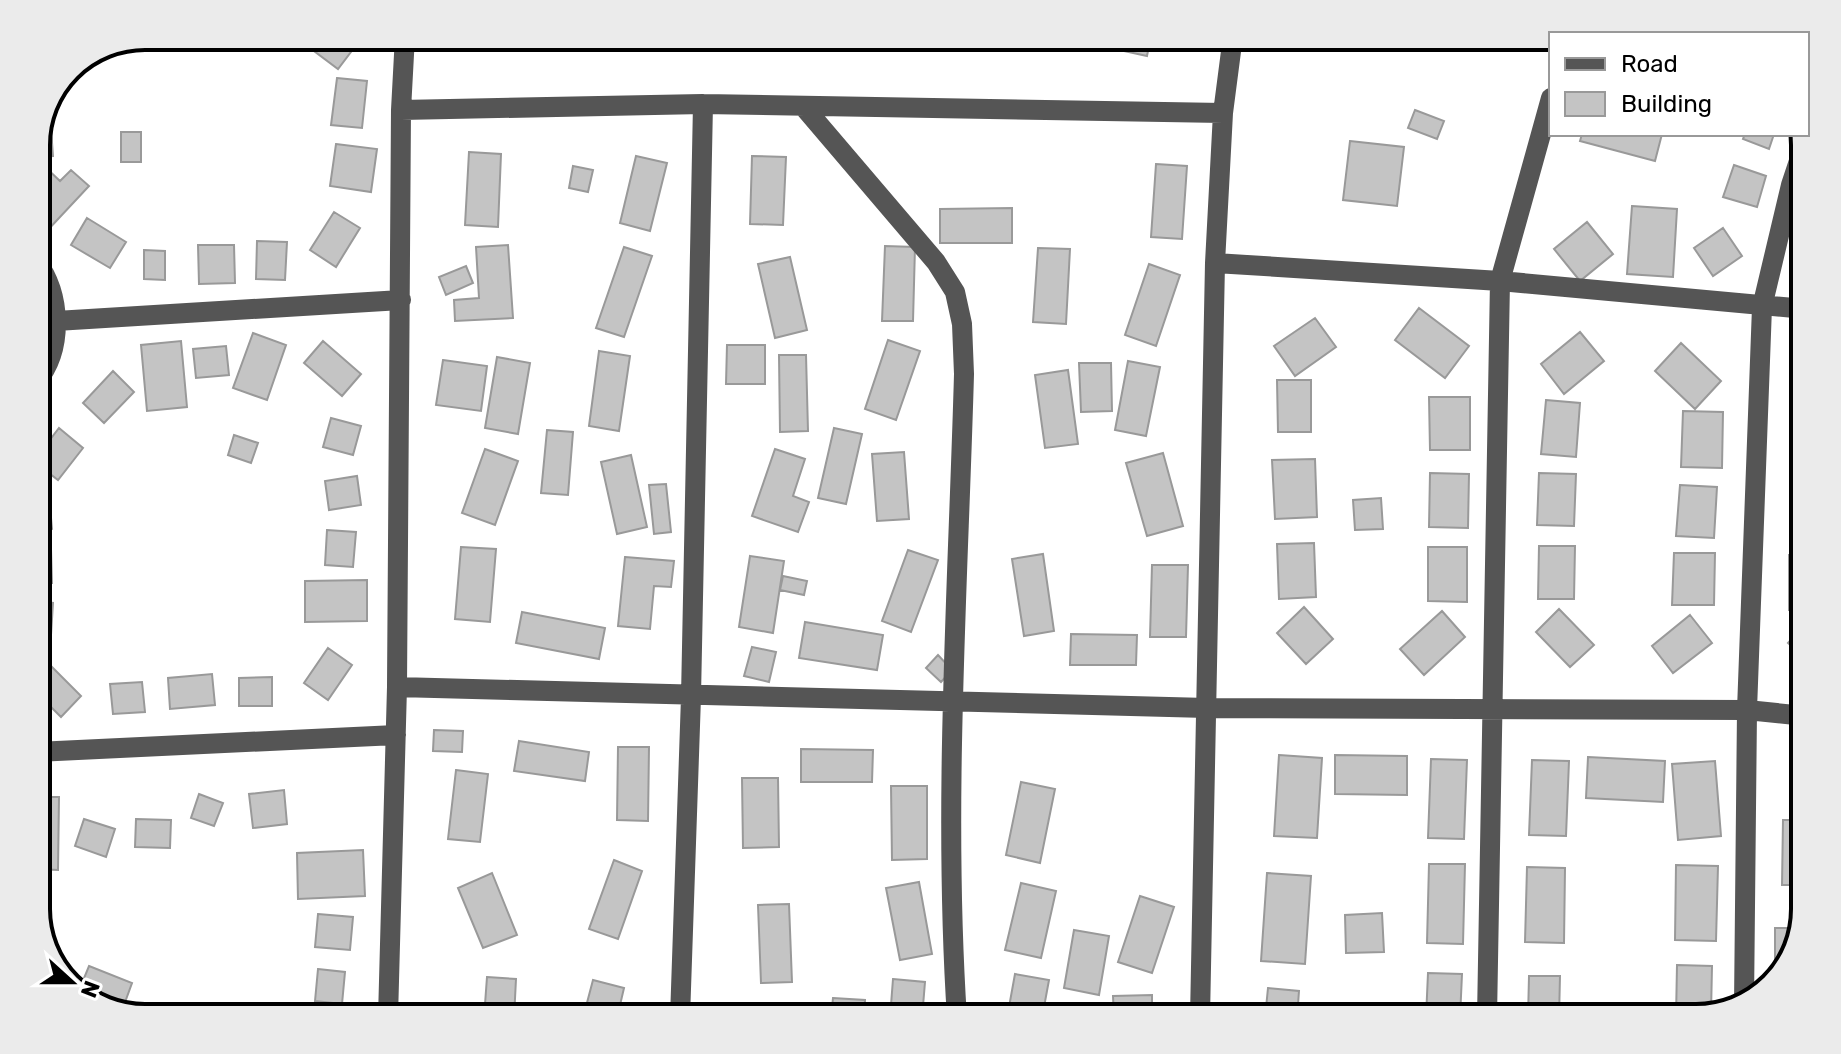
<svg xmlns="http://www.w3.org/2000/svg" width="1841" height="1054" viewBox="0 0 1841 1054" font-family="Rubik,sans-serif">
  <style>
    .building { fill: #c4c4c4; stroke: #999; stroke-width: 2 }
    .lines { fill: none; stroke-linecap: round; stroke-linejoin: round }
    .minor { stroke: #555; stroke-width: 20 }
    .rim { fill: none; stroke: #000; stroke-width: 4 }
  </style>
  <rect width="100%" height="100%" fill="#fff"/>
  <!-- building -->
  <path class="building" d="M313 36H363L338 69 306 45Z
    M743 36H780L776 47Z
    M1103 36H1151L1147 56 1101 46Z
    M1397 36H1440L1437 48 1396 41Z
    M337 78 367 81 362 128 331 125Z
    M1415 110 1444 121 1437 139 1408 128Z
    M50 115 53 156 36 157V139L47 116Z
    M121 132H141V162H121Z
    M1582 134H1662L1655 161 1580 141Z
    M1745 134H1774L1769 149 1743 139Z
    M1350 141 1404 147 1397 206 1343 200Z
    M336 144 377 149 371 192 330 186Z
    M469 152 501 154 498 227 465 225Z
    M636 156 667 163 650 231 620 223Z
    M752 156 786 157 783 225 750 224Z
    M42 164 60 181 71 170 89 186 45 233 36 224V170Z
    M1156 164 1187 166 1182 239 1151 237Z
    M1734 165 1766 176 1757 207 1723 197Z
    M573 166 593 170 588 192 569 188Z
    M1632 206 1677 209 1673 277 1627 274Z
    M1012 208V243H940V209Z
    M334 212 360 228 336 267 310 250Z
    M87 218 126 242 110 268 71 245Z
    M1587 222 1613 254 1580 281 1554 249Z
    M1723 228 1742 256 1713 276 1694 248Z
    M257 241 287 242 285 280 256 279Z
    M198 245H234L235 283 199 284Z
    M508 245 513 318 455 321 454 300 479 298 476 247Z
    M885 246 915 247 913 321H882Z
    M624 247 652 256 624 337 596 328Z
    M1038 248 1070 249 1066 324 1033 322Z
    M144 250 165 251V280L144 279Z
    M790 257 807 330 775 338 758 264Z
    M1149 264 1180 275 1156 346 1125 335Z
    M466 266 473 283 446 295 439 277Z
    M1419 308 1469 346 1445 378 1395 340Z
    M1315 318 1336 347 1295 376 1274 346Z
    M1580 332 1604 361 1564 394 1541 364Z
    M253 333 286 345 267 400 233 388Z
    M888 340 920 351 896 420 865 409Z
    M181 341 187 407 147 411 141 345Z
    M323 341 361 374 342 396 304 363Z
    M1681 343 1721 381 1695 409 1655 371Z
    M727 345H765V384H726Z
    M226 346 229 375 196 378 193 349Z
    M599 351 630 356 619 431 589 426Z
    M779 355H806L808 431 780 432Z
    M497 357 530 363 518 434 485 428Z
    M443 360 487 366 481 411 436 405Z
    M1128 361 1160 367 1146 436 1115 430Z
    M1079 363H1111L1112 411 1081 412Z
    M1068 370 1078 444 1045 448 1035 375Z
    M113 371 134 392 104 423 83 403Z
    M1277 380H1311V432H1278Z
    M1795 388H1805V446H1795Z
    M1429 397H1470V450H1430Z
    M1546 400 1580 403 1576 457 1541 454Z
    M1683 411 1723 412 1722 468 1681 467Z
    M331 418 361 426 353 455 323 447Z
    M59 428 83 448 58 480 36 463V458Z
    M834 428 862 434 846 504 818 498Z
    M547 430 573 432 568 495 541 493Z
    M234 435 258 443 251 463 228 455Z
    M485 449 518 461 495 525 462 513Z
    M775 449 805 459 793 496 809 502 798 532 752 516Z
    M904 452 909 519 877 521 872 454Z
    M1163 453 1183 526 1147 536 1126 463Z
    M631 455 647 527 617 534 601 462Z
    M1315 459 1317 517 1275 519 1272 460Z
    M1430 473 1469 474 1468 528 1429 527Z
    M1539 473 1576 474 1574 526 1537 525Z
    M1792 475 1805 476V528L1791 527Z
    M357 476 361 505 329 510 325 481Z
    M666 484 671 532 654 534 649 485Z
    M1680 485 1717 487 1714 538 1676 536Z
    M49 496 52 529 36 531V498Z
    M1381 498 1383 529 1355 530 1353 500Z
    M327 530 356 532 353 567 325 565Z
    M1314 543 1316 597 1279 599 1277 544Z
    M1539 546H1575L1574 599H1538Z
    M461 547 496 549 490 622 455 619Z
    M1428 547H1467V602L1428 601Z
    M36 549H51L52 583H36Z
    M908 550 938 560 911 632 882 621Z
    M1674 553H1715L1714 605H1672Z
    M1043 554 1054 631 1024 636 1012 559Z
    M1789 555H1805V611L1789 610Z
    M750 556 784 561 773 633 739 627Z
    M625 557 674 561 671 587 654 586 650 629 618 626Z
    M1152 565H1188L1186 637H1150Z
    M783 576 807 581 804 595 780 590Z
    M367 580V621L305 622V581Z
    M36 601 53 603 51 635 36 634Z
    M1304 607 1333 639 1306 664 1277 633Z
    M1559 609 1594 645 1570 667 1536 632Z
    M1442 611 1465 637 1424 675 1400 649Z
    M522 612 605 628 599 659 516 643Z
    M1690 615 1712 643 1673 673 1652 646Z
    M805 622 883 635 877 670 799 658Z
    M1805 625V658L1788 643Z
    M1071 634 1137 635 1136 665H1070Z
    M752 647 776 652 769 682 744 676Z
    M328 648 352 665 328 700 304 683Z
    M938 655 952 670 941 682 926 668Z
    M49 664 81 696 61 717 36 692V677Z
    M212 674 215 705 170 709 168 678Z
    M272 677V706H239V678Z
    M142 682 145 712 113 714 110 684Z
    M434 730 463 731 462 752 433 751Z
    M519 741 589 752 585 781 514 771Z
    M618 747H649L648 821 617 820Z
    M801 749 873 750 872 782H801Z
    M1279 755 1322 758 1317 838 1274 836Z
    M1335 755 1407 756V795L1335 794Z
    M1588 757 1665 761 1663 802 1586 798Z
    M1431 759 1467 760 1464 839 1428 838Z
    M1532 760 1569 761 1566 836 1529 835Z
    M1715 761 1721 836 1678 840 1672 764Z
    M456 770 488 774 480 842 448 839Z
    M742 778H778L779 847 743 848Z
    M1021 782 1055 789 1040 863 1006 855Z
    M891 786H927V859L892 860Z
    M284 790 287 824 253 828 249 794Z
    M199 794 223 803 214 826 191 818Z
    M36 797H59L58 870 36 869Z
    M84 819 115 829 106 857 75 846Z
    M136 819 171 820 170 848 135 847Z
    M1783 820H1805V885H1782Z
    M363 850 365 896 298 899 297 853Z
    M614 860 642 871 618 939 589 929Z
    M1429 864H1465L1463 944 1427 943Z
    M1676 865 1718 866 1716 941 1675 940Z
    M1527 867 1565 868 1564 943 1525 942Z
    M492 873 517 935 483 948 458 888Z
    M1267 873 1311 876 1305 964 1261 961Z
    M919 882 932 954 900 960 886 888Z
    M1021 883 1056 891 1041 958 1005 950Z
    M1140 896 1174 907 1152 973 1118 962Z
    M789 904 792 982 761 983 758 905Z
    M1382 913 1384 952 1346 953 1345 915Z
    M318 914 353 917 350 950 315 947Z
    M1775 928H1800L1791 963 1775 978Z
    M1074 930 1109 936 1099 995 1064 988Z
    M1677 965 1712 966 1711 1014 1676 1018Z
    M89 966 132 983 124 1005 80 988Z
    M318 969 345 972 342 1004 315 1001Z
    M1428 973 1462 974 1460 1018H1426Z
    M1015 974 1049 980 1042 1018H1007Z
    M1529 976H1560L1559 1018H1528Z
    M487 977 516 979 514 1018H484Z
    M893 979 925 982 922 1018H890Z
    M593 980 624 988 617 1018H583Z
    M1268 988 1299 991 1297 1018H1265Z
    M1152 995V1018H1114L1113 996Z
    M833 998 865 1000 864 1018H831Z"/>
  <g class="lines">
    <!-- minor -->
    <path class="minor" d="M803 106 936 262 955 292 962 324 964 374C958 588 943 804 957 1018
      M401 110 703 104 1223 113
      M36 261C61 294 64 349 36 382
      M1215 263 1500 281 1805 309
      M56 321 401 300
      M397 687 1207 708 1747 710 1805 716
      M36 752 396 735
      M1744 1005 1747 710 1762 307 1791 185 1805 143
      M388 1018 397 687 401 110 405 36
      M680 1018 691 697 703 104
      M1200 1018 1215 263 1223 113 1233 36
      M1487 1018 1500 281 1551 98"/>
  </g>
  <!-- crop -->
  <path d="M0 0H1841V1054H0ZM145 50H1696A95 95 0 0 1 1791 145V909A95 95 0 0 1 1696 1004H145A95 95 0 0 1 50 909V145A95 95 0 0 1 145 50Z" fill="#ebebeb" fill-rule="evenodd"/>
  <path class="rim" d="M145 50H1696A95 95 0 0 1 1791 145V909A95 95 0 0 1 1696 1004H145A95 95 0 0 1 50 909V145A95 95 0 0 1 145 50Z"/>
  <!-- legend -->
  <rect x="1549" y="32" width="260" height="104" fill="#ffffff" stroke="#999999" stroke-width="2"/>
  <rect x="1565" y="58" width="40" height="12" fill="#555555" stroke="#999999" stroke-width="2"/>
  <text x="1621" y="72" font-size="24" fill="#000000">Road</text>
  <rect x="1565" y="92" width="40" height="24" fill="#c4c4c4" stroke="#999999" stroke-width="2"/>
  <text x="1621" y="112" font-size="24" fill="#000000">Building</text>
  <!-- north arrow -->
  <g transform="translate(72 982) rotate(111)" stroke="#ffffff" stroke-width="6" paint-order="stroke">
  <path d="M0-6L14 30L0 20L-14 30Z" fill="#000000"/>
  <text y="-12" font-size="22" font-weight="bold" text-anchor="middle" fill="#000000">N</text>
  </g>
</svg>
